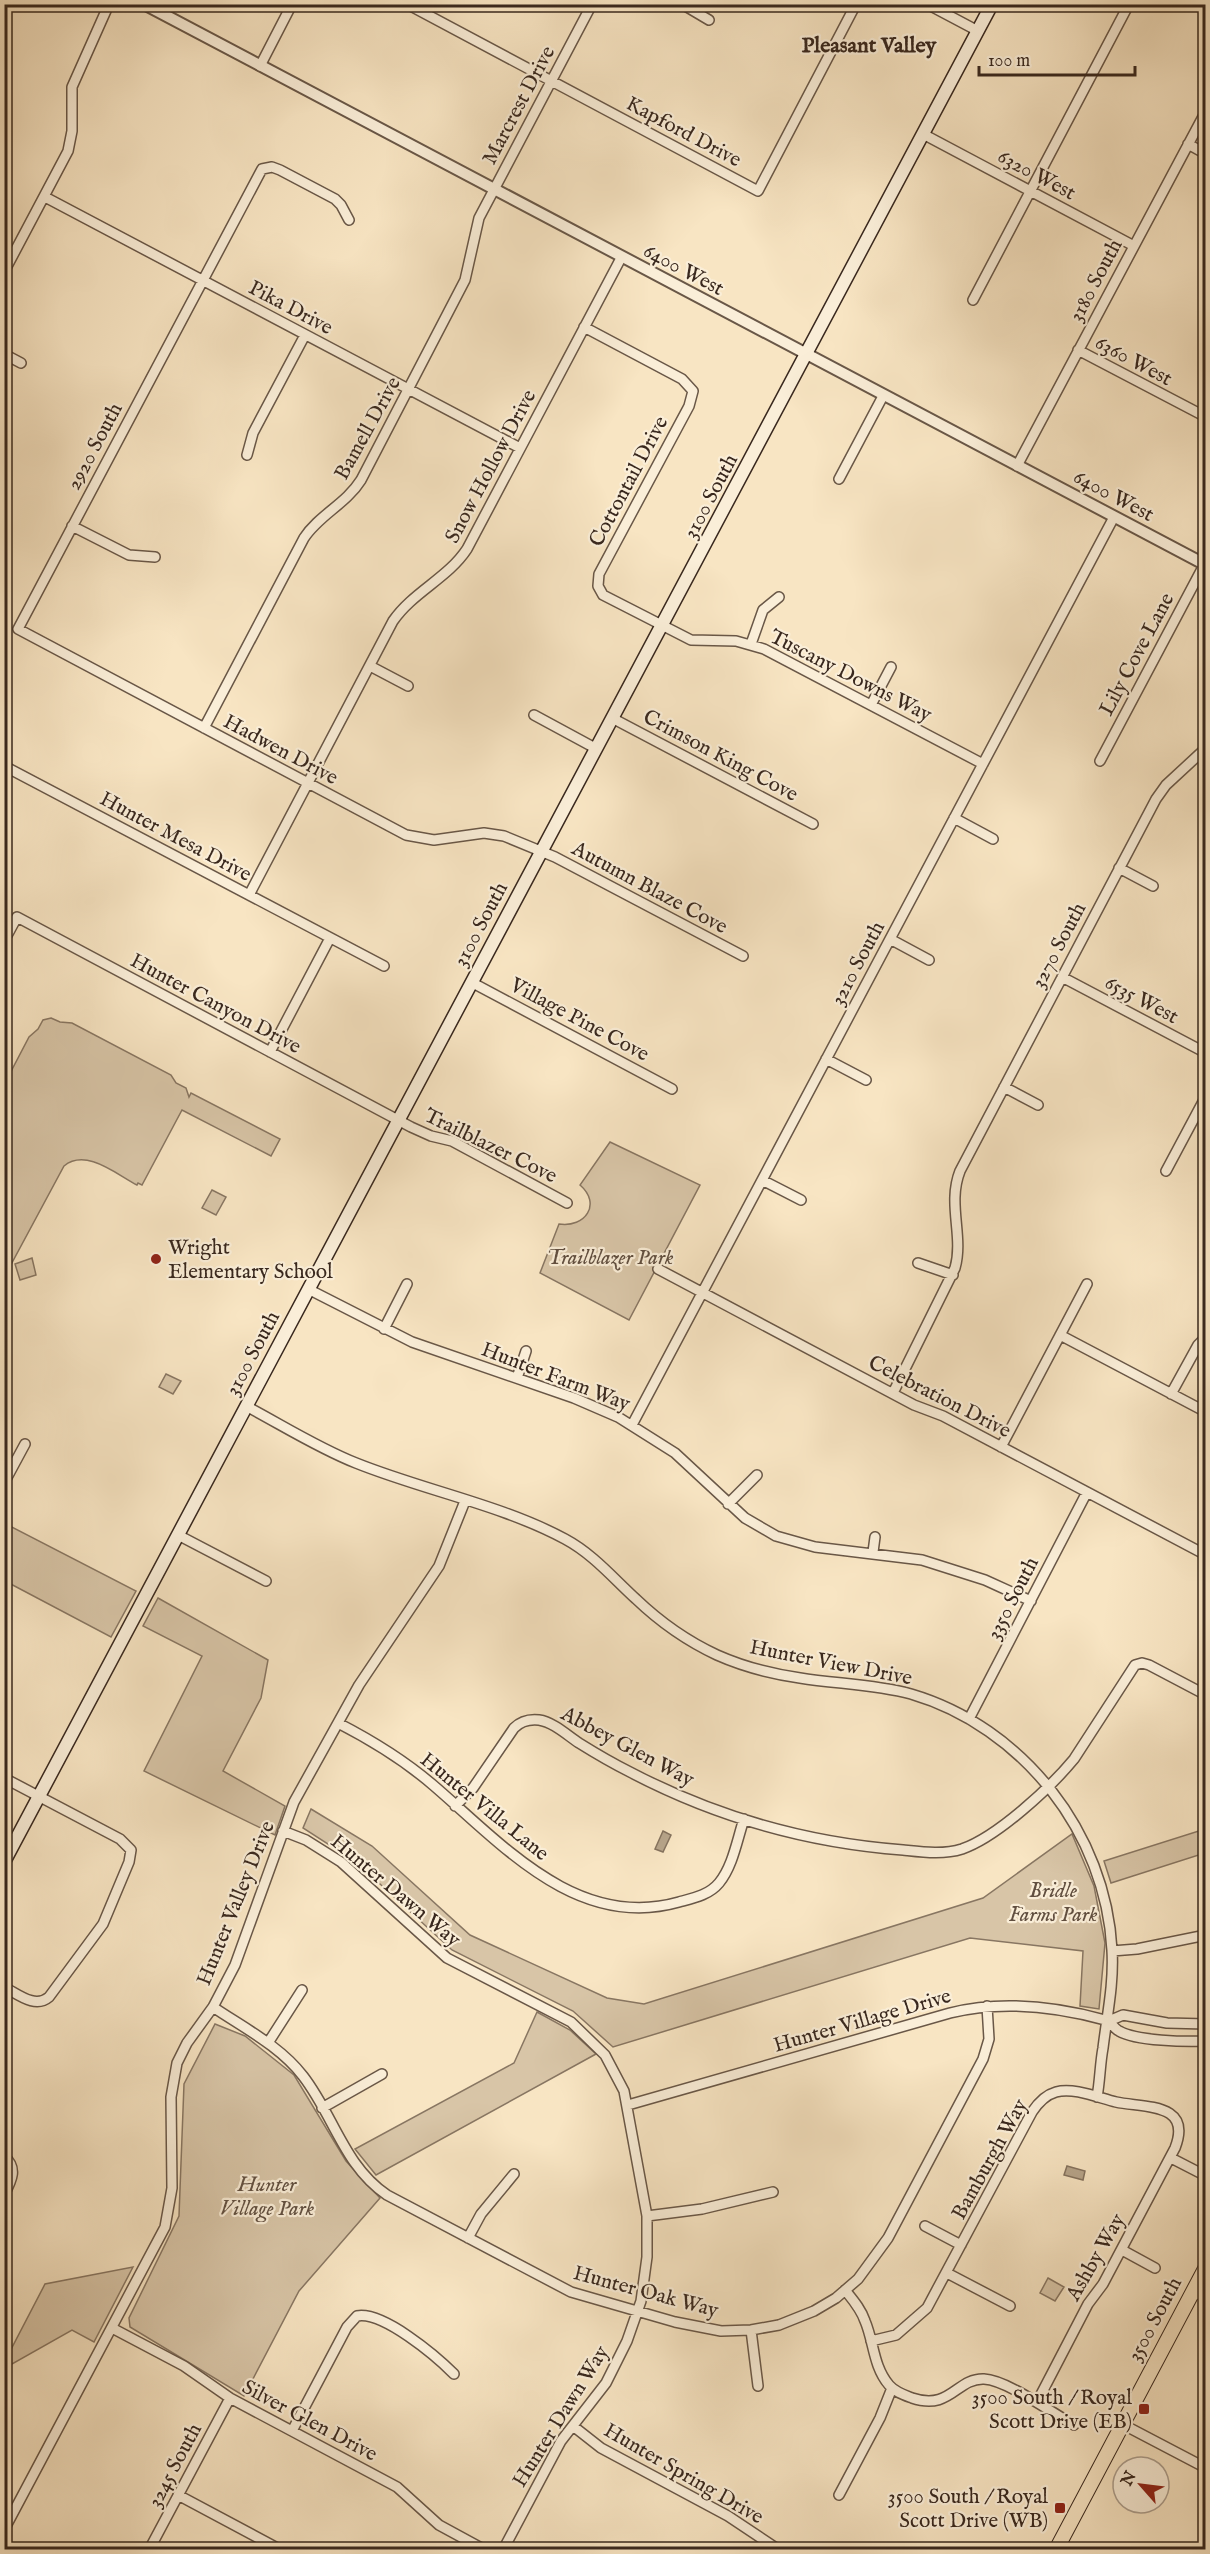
<svg xmlns="http://www.w3.org/2000/svg" width="1210" height="2554" viewBox="0 0 1210 2554" font-family="'IM FELL English',serif">
  <style>
    .green { fill: #d8c5a7; stroke: #887662; stroke-width: 1.5 }
    .water { fill: #b7a58b; stroke: #85735f; stroke-width: 1.5 }
    .lines { fill: none; stroke-linecap: round; stroke-linejoin: round }
    .minor-casing { stroke: #695747; stroke-width: 12 }
    .tertiary-casing { stroke: #695747; stroke-width: 14 }
    .secondary-casing { stroke: #39281e; stroke-width: 15 }
    .primary-casing { stroke: #39281e; stroke-width: 16 }
    .minor { stroke: #faeed8; stroke-width: 9 }
    .tertiary { stroke: #faeed8; stroke-width: 10 }
    .secondary { stroke: #faeed8; stroke-width: 12 }
    .primary { stroke: #f8e5c3; stroke-width: 14 }
    .poi-dot { fill: #8f2418; stroke: #faeed8; stroke-width: 2 }
    .labels { text-anchor: middle; stroke-width: 4.5; stroke-linejoin: round; paint-order: stroke }
    .street-label { font-size: 21px; fill: #39281e; stroke: #faeed8 }
    .poi-label { font-size: 21px; fill: #39281e; stroke: #faeed8; text-anchor: end }
    .park-label { font-size: 21px; font-style: italic; fill: #614f40; stroke: #faeed8 }
    .neighbourhood-label { font-size: 22px; font-weight: bold; fill: #39281e; stroke: #faeed8 }
  </style>
  <rect width="100%" height="100%" fill="#f8e5c3"/>
  <filter id="stains"><feTurbulence type="fractalNoise" baseFrequency=".00333" numOctaves="4"/><feColorMatrix values="0 0 0 0 .2 0 0 0 0 .09 0 0 0 0 .02 0 0 0 .5 -.17"/></filter>
  <radialGradient id="worn" r=".72"><stop offset=".6" stop-color="#630" stop-opacity="0"/><stop offset="1" stop-color="#630" stop-opacity=".3"/></radialGradient>
  <!-- green -->
  <path class="green" d="M51 1018 60 1022 72 1023 171 1075 176 1083 186 1088 189 1097 191 1093 280 1139 271 1156 182 1110 142 1185 138 1183 137 1185C116 1174 86 1148 64 1166L7 1272 5 1270V1083L29 1037 38 1029 43 1020Z
    M610 1142 700 1185 629 1320 540 1273 559 1224C585 1228 602 1204 580 1185Z
    M212 1190 226 1197 216 1215 202 1208Z
    M32 1258 36 1275 20 1280 15 1264Z
    M166 1374 181 1381 173 1394 159 1387Z
    M4 1523 136 1591 111 1637 5 1581Z
    M158 1598 268 1660 261 1698 223 1771 285 1806 275 1835 144 1771 202 1656 143 1626Z
    M311 1809 372 1846 470 1935 607 1998 644 2004 983 1898 1072 1834 1094 1886 1105 1943 1099 2009 1080 2006 1083 1951 970 1938 613 2047 573 2011 452 1950 356 1862 303 1828Z
    M1205 1829V1853L1111 1883 1104 1861Z
    M537 2012 570 2030 596 2054 376 2175 355 2149 514 2063Z
    M215 2024 245 2036 294 2075 346 2161 380 2198 299 2291 244 2396 130 2327 129 2318 179 2216 184 2084Z
    M133 2267 94 2342 72 2330 5 2368V2361L45 2284Z
    M1048 2278 1064 2287 1055 2301 1040 2293Z"/>
  <!-- water -->
  <path class="water" d="M663 1831 671 1835 663 1852 655 1849Z
    M1067 2166 1085 2171 1083 2180 1064 2175Z"/>
  <g class="lines">
    <defs>
      <path id="minor" d="M407 4 758 191 856 4
        M682 4 709 20
        M927 4 978 31
        M260 66 292 4
        M923 134 1134 246
        M1188 144 1206 154
        M45 197 520 448
        M349 220 341 205 335 199 280 170 272 167 262 169 18 629 406 835 434 840 484 833 504 836 555 857 743 956
        M4 272 68 151 72 131V87L109 4
        M973 300 1129 4
        M584 327 682 379 693 391 689 406 599 574 598 586 603 595 691 640 736 641 764 649 983 764
        M1078 350 1206 417
        M4 354 21 363
        M247 455 253 433 305 335
        M1017 466 1206 111
        M839 479 883 396
        M72 526 129 555 155 557
        M751 644 763 610 779 597
        M370 666 408 686
        M871 705 891 667
        M534 715 595 748
        M612 718 813 824
        M204 728 304 538C319 515 346 504 361 480L465 280 479 218 592 4
        M1100 761 1204 565
        M4 766 384 966
        M954 818 993 839
        M1119 868 1153 886
        M249 895 393 621C413 592 448 578 467 549L621 258
        M890 939 929 960
        M4 941 17 917 411 1127 431 1136 452 1141 567 1203
        M1062 977 1206 1053
        M471 982 672 1089
        M270 1052 330 938
        M826 1059 866 1080
        M1004 1087 1038 1105
        M1166 1171 1206 1096
        M762 1180 801 1200
        M918 1263 953 1275
        M658 1269 914 1405 943 1416 1206 1555
        M308 1289 412 1342 574 1398 618 1417 675 1453 745 1518 776 1536 815 1547 922 1560 985 1580 1031 1601
        M384 1329 407 1284
        M1060 1335 1206 1412
        M517 1378 526 1351
        M893 1393 955 1268C964 1236 947 1204 960 1171L1156 799 1166 785 1206 748
        M1171 1394 1198 1345 1206 1337
        M246 1406C282 1425 318 1448 356 1463 423 1490 502 1505 565 1539 593 1554 613 1578 636 1599 660 1622 687 1641 717 1655 744 1667 772 1674 800 1678 837 1684 874 1684 911 1694 1023 1727 1106 1833 1112 1950 1114 1984 1107 2015 1103 2048 1100 2064 1100 2081 1097 2097
        M632 1425 1114 517
        M1001 1447 1087 1284
        M4 1483 25 1444
        M728 1504 757 1475
        M178 1535 266 1581
        M873 1552 875 1537
        M969 1719 1087 1492
        M338 1723C371 1740 404 1760 433 1785 502 1844 577 1931 679 1902 694 1898 709 1895 719 1883 733 1866 737 1840 744 1819
        M4 1778 120 1839 131 1850 129 1862 103 1924 49 1997C35 2009 18 1994 4 1987
        M455 1806 473 1788 514 1728C521 1721 530 1719 539 1720 553 1722 567 1735 579 1743 595 1753 612 1763 630 1772 714 1816 808 1843 903 1850 922 1852 943 1855 962 1849 997 1837 1050 1788 1074 1759L1135 1665 1142 1663 1149 1665 1206 1695
        M283 1831 306 1840 341 1862 447 1958 571 2022 605 2055 624 2091 647 2216V2257L641 2301 627 2341 606 2383 561 2441 503 2550
        M1112 1951 1137 1949 1206 1935
        M213 2007C244 2028 280 2046 303 2076 334 2116 344 2166 387 2195L571 2292 675 2322 721 2331 751 2330 779 2325 814 2311 836 2298 858 2279 888 2238 983 2059 989 2039 987 2006
        M1109 2021 1123 2015 1167 2023 1206 2024
        M268 2043 302 1990
        M628 2105 950 2013C1002 2000 1054 2006 1105 2020 1112 2022 1113 2028 1119 2031 1136 2041 1186 2042 1206 2041
        M322 2108 382 2074
        M4 2156C18 2168 12 2180 4 2195
        M1171 2158 1206 2176
        M647 2216 702 2209 773 2192
        M925 2226 961 2245
        M468 2238 481 2214 514 2174
        M1122 2250 1155 2268
        M947 2273 1010 2306
        M845 2290C853 2300 861 2309 865 2321 874 2342 873 2366 889 2385 895 2392 904 2395 912 2398 951 2411 956 2378 984 2379 1007 2380 1052 2413 1074 2425
        M1192 2291 1206 2298
        M112 2328 184 2366 230 2398 397 2487 439 2525 485 2550
        M751 2330 758 2386
        M871 2341 896 2335 927 2308 1032 2112C1038 2103 1045 2095 1056 2092 1074 2087 1099 2098 1116 2102 1143 2108 1193 2102 1175 2148L1103 2284 1088 2304 1037 2402
        M1122 2424 1206 2468
        M573 2426 601 2448 728 2516 779 2550
        M292 2431 347 2327 357 2316C383 2311 436 2356 454 2374
        M178 2495 281 2550
        M839 2495 880 2418 892 2388
        M4 2530 165 2227 172 2188 171 2097 177 2063 187 2043 213 2007 235 1965 294 1802 359 1685 439 1566 465 1501
        M149 2550 230 2398"/>
      <path id="tertiary" d="M144 4 1206 565"/>
      <path id="secondary" d="M4 1862 992 4"/>
      <path id="primary" d="M1056 2550 1206 2267"/>
    </defs>
    <!-- minor casing -->
    <use href="#minor" class="minor-casing"/>
    <!-- tertiary casing -->
    <use href="#tertiary" class="tertiary-casing"/>
    <!-- secondary casing -->
    <use href="#secondary" class="secondary-casing"/>
    <!-- primary casing -->
    <use href="#primary" class="primary-casing"/>
    <!-- minor -->
    <use href="#minor" class="minor"/>
    <!-- tertiary -->
    <use href="#tertiary" class="tertiary"/>
    <!-- secondary -->
    <use href="#secondary" class="secondary"/>
    <!-- primary -->
    <use href="#primary" class="primary"/>
  </g>
  <!-- markers -->
  <g class="poi-dot">
    <circle cx="156" cy="1259" r="6"/>
    <rect x="1138" y="2403" width="12" height="12" rx="3"/>
    <rect x="1054" y="2502" width="12" height="12" rx="3"/>
  </g>
  <g class="labels">
    <!-- street labels -->
    <g class="street-label">
      <text transform="translate(518 105) rotate(-62)" y="7">Marcrest Drive</text>
      <text transform="translate(684 131) rotate(28)" y="7">Kapford Drive</text>
      <text transform="translate(1037 174) rotate(28)" y="7">6320 West</text>
      <text transform="translate(684 269) rotate(28)" y="7">6400 West</text>
      <text transform="translate(1095 280) rotate(-62)" y="7">3180 South</text>
      <text transform="translate(291 307) rotate(28)" y="7">Pika Drive</text>
      <text transform="translate(1134 360) rotate(28)" y="7">6360 West</text>
      <text transform="translate(367 428) rotate(-61)" y="7">Bamell Drive</text>
      <text transform="translate(94 446) rotate(-62)" y="7">2920 South</text>
      <text transform="translate(490 466) rotate(-62)" y="7">Snow Hollow Drive</text>
      <text transform="translate(628 481) rotate(-62)" y="7">Cottontail Drive</text>
      <text transform="translate(1114 495) rotate(28)" y="7">6400 West</text>
      <text transform="translate(710 496) rotate(-62)" y="7">3100 South</text>
      <text transform="translate(1136 654) rotate(-62)" y="7">Lily Cove Lane</text>
      <text transform="translate(851 675) rotate(27)" y="7">Tuscany Downs Way</text>
      <text transform="translate(281 749) rotate(28)" y="7">Hadwen Drive</text>
      <text transform="translate(721 755) rotate(28)" y="7">Crimson King Cove</text>
      <text transform="translate(176 836) rotate(28)" y="7">Hunter Mesa Drive</text>
      <text transform="translate(650 887) rotate(28)" y="7">Autumn Blaze Cove</text>
      <text transform="translate(480 924) rotate(-62)" y="7">3100 South</text>
      <text transform="translate(1058 945) rotate(-62)" y="7">3270 South</text>
      <text transform="translate(857 963) rotate(-62)" y="7">3210 South</text>
      <text transform="translate(1142 999) rotate(28)" y="7">6535 West</text>
      <text transform="translate(216 1003) rotate(28)" y="7">Hunter Canyon Drive</text>
      <text transform="translate(580 1019) rotate(28)" y="7">Village Pine Cove</text>
      <text transform="translate(491 1145) rotate(26)" y="7">Trailblazer Cove</text>
      <text transform="translate(252 1353) rotate(-62)" y="7">3100 South</text>
      <text transform="translate(556 1376) rotate(21)" y="7">Hunter Farm Way</text>
      <text transform="translate(940 1396) rotate(27)" y="7">Celebration Drive</text>
      <text transform="translate(1012 1598) rotate(-63)" y="7">3350 South</text>
      <text transform="translate(831 1662) rotate(11)" y="7">Hunter View Drive</text>
      <text transform="translate(628 1746) rotate(28)" y="7">Abbey Glen Way</text>
      <text transform="translate(485 1806) rotate(39)" y="7">Hunter Villa Lane</text>
      <text transform="translate(396 1890) rotate(40)" y="7">Hunter Dawn Way</text>
      <text transform="translate(235 1903) rotate(-68)" y="7">Hunter Valley Drive</text>
      <text transform="translate(862 2020) rotate(-16)" y="7">Hunter Village Drive</text>
      <text transform="translate(989 2159) rotate(-61)" y="7">Bamburgh Way</text>
      <text transform="translate(1095 2257) rotate(-60)" y="7">Ashby Way</text>
      <text transform="translate(646 2291) rotate(15)" y="7">Hunter Oak Way</text>
      <text transform="translate(1154 2319) rotate(-62)" y="7">3500 South</text>
      <text transform="translate(560 2416) rotate(-58)" y="7">Hunter Dawn Way</text>
      <text transform="translate(310 2420) rotate(28)" y="7">Silver Glen Drive</text>
      <text transform="translate(174 2465) rotate(-62)" y="7">3245 South</text>
      <text transform="translate(684 2473) rotate(30)" y="7">Hunter Spring Drive</text>
    </g>
    <!-- poi labels -->
    <g class="poi-label">
      <text x="168" y="1254" text-anchor="start">Wright<tspan x="168" dy="24">Elementary School</tspan></text>
      <text x="1132" y="2404">3500 South / Royal<tspan x="1132" dy="24">Scott Drive (EB)</tspan></text>
      <text x="1048" y="2503">3500 South / Royal<tspan x="1048" dy="24">Scott Drive (WB)</tspan></text>
    </g>
    <!-- park labels -->
    <g class="park-label">
      <text x="610" y="1264">Trailblazer Park</text>
      <text x="1053" y="1897">Bridle<tspan x="1053" dy="24">Farms Park</tspan></text>
      <text x="267" y="2191">Hunter<tspan x="267" dy="24">Village Park</tspan></text>
    </g>
    <!-- neighbourhood labels -->
    <g class="neighbourhood-label">
      <text x="869" y="52">Pleasant Valley</text>
    </g>
  </g>
  <!-- margin -->
  <rect width="1210" height="2554" fill="none" stroke="#f8e5c3" stroke-width="24"/>
  <rect x="6" y="6" width="1198" height="2542" fill="none" stroke="#39281e" stroke-width="3"/>
  <rect x="12" y="12" width="1186" height="2530" fill="none" stroke="#39281e" stroke-width="1.5"/>
  <!-- north arrow -->
  <g transform="translate(1141 2485) rotate(298)"><circle r="28" fill="#faeed8" stroke="#ad9f8e" stroke-width="1.5"/>
  <path d="M0-4.5L10 22L0 15L-10 22Z" fill="#8f2418"/>
  <text y="-9" font-size="16" font-weight="bold" text-anchor="middle" fill="#39281e">N</text>
  </g>
  <!-- scale -->
  <path d="M979 66v9h156v-9" fill="none" stroke="#39281e" stroke-width="3"/>
  <text x="988" y="66" font-size="18" fill="#39281e" stroke="#faeed8" stroke-width="4.5" paint-order="stroke">100 m</text>
  <rect width="100%" height="100%" filter="url(#stains)"/>
  <rect width="100%" height="100%" fill="url(#worn)"/>
</svg>
